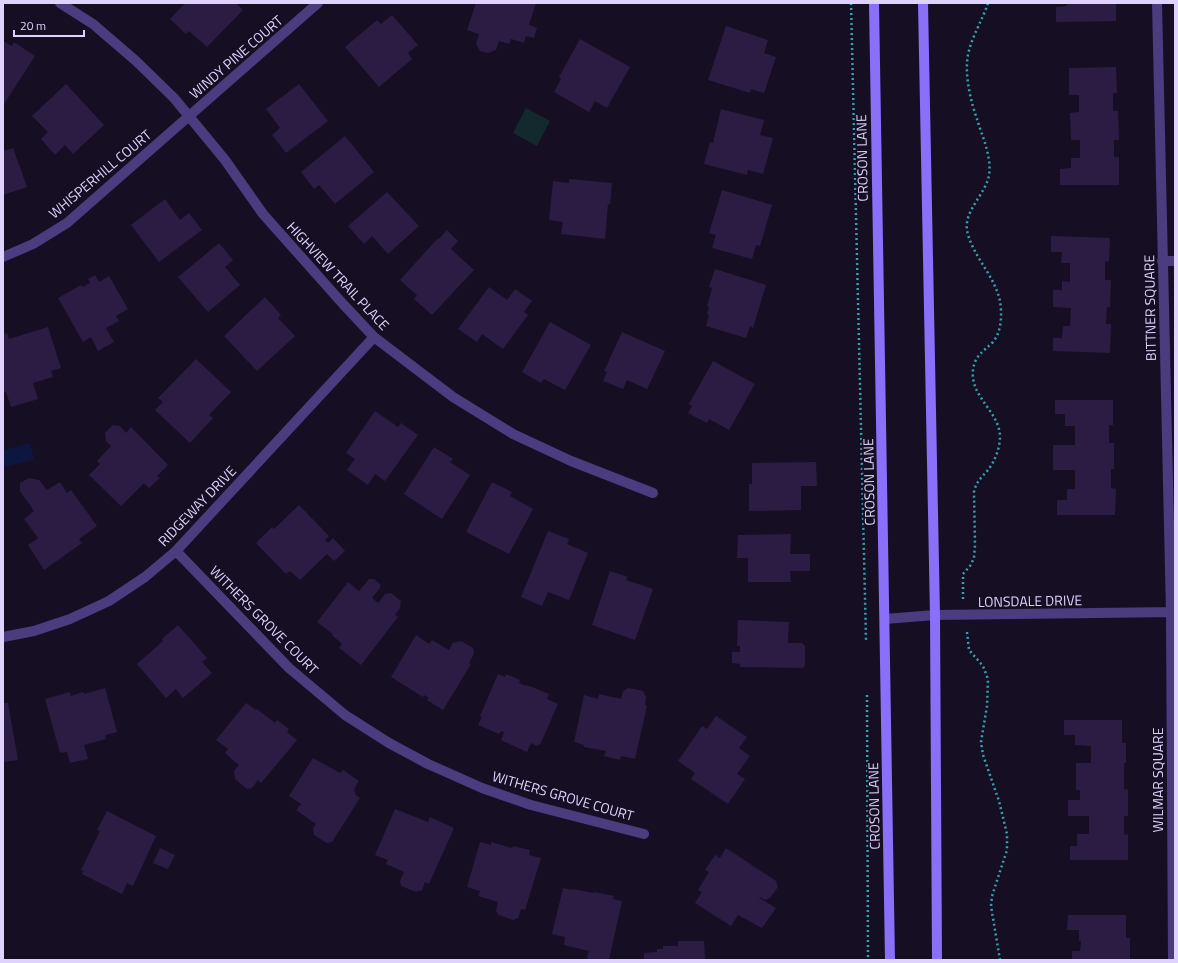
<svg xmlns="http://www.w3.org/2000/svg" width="1178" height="963" viewBox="0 0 1178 963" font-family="'Titillium Web',sans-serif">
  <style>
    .green { fill: #12292d }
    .water { fill: #0c163f }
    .building { fill: #2b1c43 }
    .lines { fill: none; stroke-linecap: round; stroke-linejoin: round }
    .path { stroke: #34a2b0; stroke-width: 2.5; stroke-dasharray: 2 3; stroke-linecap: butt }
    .minor { stroke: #4b3c80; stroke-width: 10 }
    .secondary { stroke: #8a6ff9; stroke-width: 10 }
    .labels { text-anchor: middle; stroke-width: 3.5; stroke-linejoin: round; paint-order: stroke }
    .street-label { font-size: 14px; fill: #dfd3fd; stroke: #160f23 }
  </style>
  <rect width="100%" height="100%" fill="#160f23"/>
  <!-- green -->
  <path class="green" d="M526 108 550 121 537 146 513 133Z"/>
  <!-- water -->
  <path class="water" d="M30 443 34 460 3 467V450Z"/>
  <!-- building -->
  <path class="building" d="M185 3H236L243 10 207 47 189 31 186 34 170 19Z
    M476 3H536L529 25 537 28 534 38 526 36 524 43 511 39 509 44 499 41 496 50 488 53 480 51 476 44 479 34 467 30Z
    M1067 3H1116V21L1056 22V7L1067 6Z
    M392 15 418 45 408 53 412 59 379 87 345 47 377 20 381 24Z
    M726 26 768 40 764 53 776 57 764 93 751 89 750 93 708 80Z
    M580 39 630 67 607 108 595 101 589 112 554 92 561 79 559 77Z
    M3 41 12 46 14 42 35 56 4 104 3 103Z
    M1116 67 1117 93H1113V111H1118L1119 140H1114V157H1119V185H1060V169L1071 168V158H1080V140H1071L1070 113 1079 112V95H1069V68Z
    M66 84 104 125 73 154 65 145 55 155 41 139 48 132 32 116Z
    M299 84 328 121 286 153 272 135 280 128 266 109Z
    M721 109 764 120 760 135 773 138 763 174 748 170 747 175 704 164 710 142 713 143Z
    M345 136 374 172 335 204 319 185 314 189 301 172Z
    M13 148 27 187 3 195V151Z
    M569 179 612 183 610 205 608 204 605 239 561 234 563 222 549 220 553 181 569 183Z
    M722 190 772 205 760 246 756 245 752 259 712 248 716 235 709 233Z
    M387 192 419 226 388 254 372 236 364 244 348 226Z
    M165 199 180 220 189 213 202 230 159 262 131 225Z
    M447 230 458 241 451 249 474 270 432 315 414 299 417 295 400 280 438 238 439 239Z
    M1051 236 1110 238 1109 262 1105 261V280H1111L1110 307H1107L1106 324H1111L1110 353 1053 351V338H1062L1063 326H1070L1071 308 1053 307V290H1062V281L1070 282V263H1061L1062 252H1051Z
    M219 243 233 260 225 267 240 285 208 312 178 277Z
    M715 269 766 285 753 328 750 326 746 338 706 326 709 315 707 314 709 307 707 306 712 288 709 287Z
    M95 275 99 282 109 276 128 309 116 316 119 321 106 328 114 342 98 351 91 337 83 342 58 298 81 285 83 287 90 283 88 279Z
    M489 287 507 300 515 289 532 301 524 312 528 315 503 349 482 334 477 342 458 329Z
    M265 297 281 315 278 318 295 336 257 371 224 336Z
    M550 322 591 345 565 390 544 379 541 383 522 372Z
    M48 327 61 368 51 371 53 377 33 383 38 399 11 407 6 392 3 393V334L7 333 9 339Z
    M622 332 665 351 647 389 627 380 623 389 603 381 607 372 604 371Z
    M196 359 231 392 209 415 213 418 190 443 155 410 163 402 158 398Z
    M713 361 755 384 729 430 709 419 707 423 688 413 692 406 689 404Z
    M1055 400H1113V425H1109V443H1114V469H1111V488L1116 489 1115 515H1057V500H1067V489H1075V470H1053V445H1075V426H1065V414H1055Z
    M375 411 398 427 401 423 418 435 385 481 375 474 368 485 347 470 355 459 346 453Z
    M113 425 120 426 126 433 131 427 168 465 157 476 160 478 149 488 144 483 121 506 89 475 100 464 97 461 111 446 106 441 105 433Z
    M434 447 453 459 450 462 470 475 442 519 404 494Z
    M816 462 817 486H801V510L749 511V484H752V463Z
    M29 478 39 480 47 490 60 482 67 493 71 490 97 526 79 539 82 543 44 570 28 545 38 538 24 519 34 511 20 491V483Z
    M492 482 512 492 510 496 533 509 509 554 466 532Z
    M299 505 329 536 325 540 328 543 333 538 345 551 334 561 327 554 300 580 290 571 286 574 256 543 272 527 274 529Z
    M548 531 569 539 567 544 588 553 569 600 548 592 542 606 521 597Z
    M791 534 790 554H810V571H790L791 582H748V558H737L738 535Z
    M610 571 628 577 626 580 653 589 635 640 592 625Z
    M369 579H374L380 584V588L372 598 378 603 385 594 391 593 401 601 400 608 395 615 398 617 361 665 339 648 342 644 332 635 333 634 317 622 348 582 359 591Z
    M738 620 789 622 788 643H802L805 646V665L803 668 740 667V664L732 663V652H740V646H737Z
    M178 625 207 658 202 662 212 673 183 698 176 689 166 698 137 664 163 641 162 639Z
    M416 635 429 644 432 640 449 650 453 643 461 641 473 648 474 654 469 663 471 664 443 710 427 700 429 698 424 695 423 697 391 677Z
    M498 674 505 677 506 674 520 680 519 683 526 686 527 685 549 694 547 699 558 704 540 745 538 744 537 746 531 743 527 752 501 740 504 732 501 731 499 734 478 725 482 717 480 716Z
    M105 688 117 732 105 735 106 739 84 745 88 759 70 763 67 752 60 753 45 699 70 692 71 696 83 692 84 694Z
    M628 688 643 691 646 697 645 705 647 706 635 759 621 756 620 760 604 756 606 751 584 747V745L574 742 584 695 598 699 599 694 621 699 623 691Z
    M3 703H8L18 760 3 762Z
    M246 703 256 710 257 709 275 723 277 720 289 729 287 732 297 740 261 783 258 780 252 788 247 789 235 779 234 771 239 765 225 753 228 749 216 740Z
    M716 716 747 737 739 748 750 756 737 774 745 779 728 804 691 779 695 773 678 761 702 726 707 729Z
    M1064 720H1122V743H1126V763H1124V789L1128 790V816H1124V835L1128 834V860H1070V846H1077V834H1089V816H1068V800H1080V790H1076V763H1091V746L1075 745V735H1064Z
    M313 758 340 773 343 770 359 781 354 789 356 795 360 798 332 842 327 843 314 835 313 828 316 824 296 810 301 804 289 796Z
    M395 809 428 822 430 817 454 828 429 884 425 882 422 890 416 892 401 886 400 881 404 872 386 864 388 860 375 855Z
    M107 811 156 836 133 886 127 883 122 894 82 874 84 871 81 870 100 831 97 830Z
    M480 842 491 845V842L512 848 513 846 530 850 529 855 541 858 525 910 521 909 518 918 513 920 499 915 496 911 498 902 478 896 480 891 467 887Z
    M160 848 175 855 168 869 153 863Z
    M726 848 776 881 778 887 770 898 765 900 760 897 759 898 776 908 762 928 738 915 731 926 695 903 702 892 698 890 709 872 705 870 715 855 720 858Z
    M563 888 572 890 573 889 594 893V892L614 896 613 899 622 901 609 960H588L587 957 589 951 564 945 565 937 552 934Z
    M1068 915H1126V938H1130V960H1072V951H1080L1081 941H1079V930H1067Z
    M678 941H704L705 960H644V953L657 952V949H663V946H678Z"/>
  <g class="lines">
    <!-- path -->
    <path class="path" d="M851 3 866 640
      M963 599V574L970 566 974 558 975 545 974 492C976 482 981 478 988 470 995 461 1000 448 1000 436 999 411 970 397 973 370 975 355 983 352 993 342 1002 331 1002 314 1000 301 995 276 971 254 967 230 964 210 986 194 989 175 992 157 982 136 977 119 971 102 966 81 967 63 968 42 982 22 988 3
      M967 632 969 650 983 666 988 679 987 706 981 742 983 755 999 801 1007 834V850L992 896 991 906 1000 960
      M867 695 868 960"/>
    <!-- minor -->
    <path class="minor" d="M60 3 93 24 136 61 174 98 225 160 263 214 343 304 374 337 453 397 513 434 571 461 653 493
      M1157 3 1171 612 1173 960
      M3 257 33 244 67 223 318 3
      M1162 261H1175
      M176 551 289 668 345 715 389 743 428 764 482 788 531 805 644 834
      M885 619 935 615 1175 612
      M3 637 34 631 70 619 109 601 145 577 176 551 374 337"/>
    <!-- secondary -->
    <path class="secondary" d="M874 3 890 960
      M923 3 935 615 937 960"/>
  </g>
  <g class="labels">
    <!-- street labels -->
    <g class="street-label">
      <text transform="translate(236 57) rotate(-41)" y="5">WINDY PINE COURT</text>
      <text transform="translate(862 158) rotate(-91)" y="5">CROSON LANE</text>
      <text transform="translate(100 174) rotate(-40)" y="5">WHISPERHILL COURT</text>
      <text transform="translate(338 276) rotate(47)" y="5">HIGHVIEW TRAIL PLACE</text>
      <text transform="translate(1150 308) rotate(-91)" y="5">BITTNER SQUARE</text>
      <text transform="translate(869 482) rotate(-91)" y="5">CROSON LANE</text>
      <text transform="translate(197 506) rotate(-46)" y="5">RIDGEWAY DRIVE</text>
      <text transform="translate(1030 601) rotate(-1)" y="5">LONSDALE DRIVE</text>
      <text transform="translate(264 620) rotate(45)" y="5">WITHERS GROVE COURT</text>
      <text transform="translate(1158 780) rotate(-90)" y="5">WILMAR SQUARE</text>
      <text transform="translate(563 796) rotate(16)" y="5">WITHERS GROVE COURT</text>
      <text transform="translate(874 806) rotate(-91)" y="5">CROSON LANE</text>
    </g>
  </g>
  <!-- border -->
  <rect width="1178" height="963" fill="none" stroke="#dfd3fd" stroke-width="8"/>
  <!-- scale -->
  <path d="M14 30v6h70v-6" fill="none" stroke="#dfd3fd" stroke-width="2"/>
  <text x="20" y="30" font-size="12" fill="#dfd3fd" stroke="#160f23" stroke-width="3" paint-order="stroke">20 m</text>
</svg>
